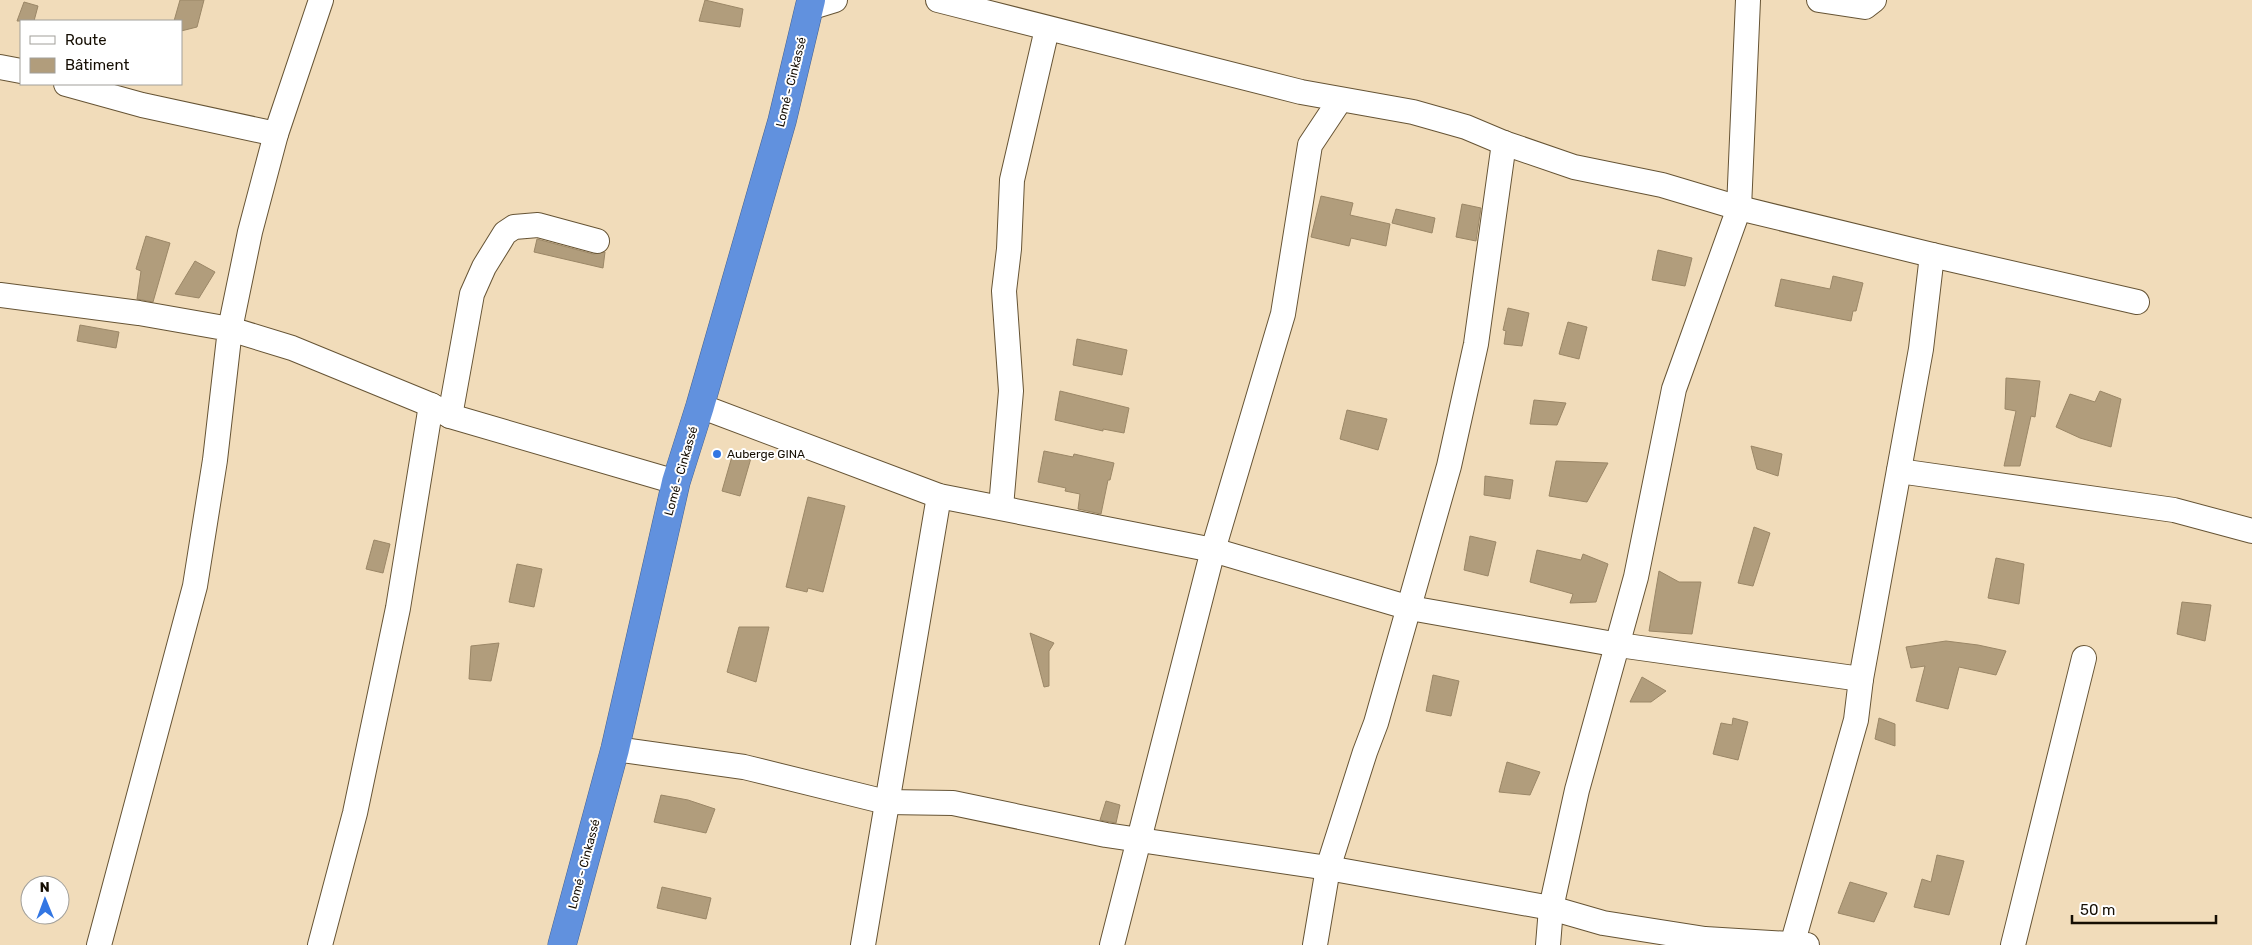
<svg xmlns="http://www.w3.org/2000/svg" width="2252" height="945" font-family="Rubik,sans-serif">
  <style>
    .building { fill: #b19d7c; stroke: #9b8767 }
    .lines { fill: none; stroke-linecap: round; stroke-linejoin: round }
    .street-casing { stroke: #665435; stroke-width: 26 }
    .highway-casing { stroke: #466391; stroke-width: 29 }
    .street { stroke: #fff; stroke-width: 24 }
    .highway { stroke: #6191de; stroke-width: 28 }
    .poi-dot { fill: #3276e3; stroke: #fff; stroke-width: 2 }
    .labels { text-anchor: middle; stroke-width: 4; stroke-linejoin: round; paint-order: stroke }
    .street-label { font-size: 12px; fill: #150e03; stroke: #fff }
    .poi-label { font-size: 12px; fill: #150e03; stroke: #fff; text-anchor: start }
  </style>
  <rect width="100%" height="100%" fill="#f1dcba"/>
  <g class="building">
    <polygon points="180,0 204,0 197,27 181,31 181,21 174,21"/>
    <polygon points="705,0 743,9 740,27 699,21"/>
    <polygon points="24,2 38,6 34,21 17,21"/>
    <polygon points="1321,196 1353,203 1350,215 1390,224 1386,246 1351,238 1349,246 1311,237"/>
    <polygon points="1462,204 1481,208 1476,241 1456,237"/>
    <polygon points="1396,209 1435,218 1432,233 1392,223"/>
    <polygon points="146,236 170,243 153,302 137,299 141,271 136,269"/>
    <polygon points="537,239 593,254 605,252 603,268 534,252"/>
    <polygon points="1658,250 1692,258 1685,286 1652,280"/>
    <polygon points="195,261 215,272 199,298 175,294"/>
    <polygon points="1833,276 1863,283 1856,311 1853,311 1851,321 1775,306 1781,279 1830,289"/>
    <polygon points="1508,308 1529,313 1522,346 1504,344 1506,331 1503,330"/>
    <polygon points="1568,322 1587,327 1579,359 1559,354"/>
    <polygon points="80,325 119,332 116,348 77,341"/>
    <polygon points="1077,339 1127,350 1122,375 1073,365"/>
    <polygon points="2006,378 2040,381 2035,417 2031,416 2020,466 2004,466 2016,411 2005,409"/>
    <polygon points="1060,391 1129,408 1124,433 1103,429 1103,431 1055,420"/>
    <polygon points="2100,391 2121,399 2111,447 2080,438 2056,427 2070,394 2095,402"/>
    <polygon points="1534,400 1566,403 1557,425 1530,424"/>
    <polygon points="1347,410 1387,419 1378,450 1340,439"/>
    <polygon points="1751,446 1782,454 1778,476 1757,469"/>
    <polygon points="1044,451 1073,457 1074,454 1114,463 1110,480 1108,480 1101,514 1078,509 1080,494 1065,491 1066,488 1038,482"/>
    <polygon points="733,453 751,458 740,496 722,491"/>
    <polygon points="1556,461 1608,463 1587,502 1549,496"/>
    <polygon points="1485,476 1513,480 1510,499 1484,495"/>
    <polygon points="808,497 845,506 823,592 808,588 807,592 786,587"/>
    <polygon points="1754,527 1770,533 1753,586 1738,583"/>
    <polygon points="1470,536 1496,542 1488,576 1464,570"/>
    <polygon points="374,540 390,544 383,573 366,569"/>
    <polygon points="1537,550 1581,560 1583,554 1608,564 1596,602 1570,603 1573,594 1530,582"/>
    <polygon points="1996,558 2024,564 2019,604 1988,598"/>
    <polygon points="517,564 542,569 534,607 509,602"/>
    <polygon points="1659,571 1679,582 1701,582 1692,634 1649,631"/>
    <polygon points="2182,602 2211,605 2205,641 2177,634"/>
    <polygon points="739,627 769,627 756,682 727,672"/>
    <polygon points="1030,633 1054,643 1049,651 1049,686 1044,687"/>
    <polygon points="1946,641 1978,645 2006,651 1996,675 1959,667 1948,709 1916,701 1925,666 1911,668 1906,647"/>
    <polygon points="499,643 491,681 469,679 471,646"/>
    <polygon points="1433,675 1459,681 1451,716 1426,711"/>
    <polygon points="1642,677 1666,691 1651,702 1630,702"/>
    <polygon points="1733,718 1748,722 1738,760 1713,754 1721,723 1732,725"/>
    <polygon points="1879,718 1895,724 1895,746 1875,739"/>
    <polygon points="1507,762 1540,772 1530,795 1499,792"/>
    <polygon points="661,795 688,800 715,809 706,833 654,822"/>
    <polygon points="1106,801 1120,805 1116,823 1100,820"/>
    <polygon points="1937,855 1964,861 1949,915 1914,907 1922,879 1931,882"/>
    <polygon points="1850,882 1887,893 1874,922 1838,913"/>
    <polygon points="662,887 711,898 706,919 657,908"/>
  </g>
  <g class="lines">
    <defs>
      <g id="street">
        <polyline points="321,0 276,134 250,232 230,329 292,348 431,405 450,416 676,482"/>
        <polyline points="938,0 1301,92 1413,112 1466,127 1504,143 1574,167 1662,185 1739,208 1932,255 2137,302"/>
        <polyline points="1819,0 1865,7 1874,0"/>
        <polyline points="809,8 835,0"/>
        <polyline points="0,67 21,71"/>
        <polyline points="66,84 142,105 276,134"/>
        <polyline points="0,295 139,313 230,329 215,460 195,586 99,945"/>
        <polyline points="700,406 939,496 1213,550 1410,608 1619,645 1861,679"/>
        <polyline points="450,416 472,294 484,267 505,233 514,227 538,225 597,241"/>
        <polyline points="1899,471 2174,510 2252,531"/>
        <polyline points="1001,507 1011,391 1004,291 1009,249 1012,180 1047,29"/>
        <polyline points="615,749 744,767 886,802 953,803 1106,835 1328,868 1551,908 1603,923 1705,939 1807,945"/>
        <polyline points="320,945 355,813 398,608 431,405"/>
        <polyline points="863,945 939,496"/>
        <polyline points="1112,945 1213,550 1283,314 1310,145 1340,100"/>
        <polyline points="1315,945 1328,868 1365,752 1376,723 1449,466 1476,344 1504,143"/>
        <polyline points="1548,945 1551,908 1577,790 1636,577 1674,389 1739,208 1748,0"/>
        <polyline points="1792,945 1856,720 1861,679 1921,349 1932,255"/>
        <polyline points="2013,945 2084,658"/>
      </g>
      <polyline id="highway" points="562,945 615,749 676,482 700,406 782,121 811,0"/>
    </defs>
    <use href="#street" class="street-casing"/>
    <use href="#highway" class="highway-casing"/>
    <use href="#street" class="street"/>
    <use href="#highway" class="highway"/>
  </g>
  <circle class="poi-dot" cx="717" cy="454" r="5"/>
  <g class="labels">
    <g class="street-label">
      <text transform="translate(791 82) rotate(-76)" y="4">Lomé - Cinkassé</text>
      <text transform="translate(681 471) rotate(-74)" y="4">Lomé - Cinkassé</text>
      <text transform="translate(584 864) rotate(-75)" y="4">Lomé - Cinkassé</text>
    </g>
    <g class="poi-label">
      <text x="727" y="458">Auberge GINA</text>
    </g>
  </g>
  <rect x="20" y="20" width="162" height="65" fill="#ffffff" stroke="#a19f9a"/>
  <rect x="30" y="36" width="25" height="8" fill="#ffffff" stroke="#a19f9a"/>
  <text x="65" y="45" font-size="15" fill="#150e03">Route</text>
  <rect x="30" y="58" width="25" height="15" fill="#b19d7c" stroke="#a19f9a"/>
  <text x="65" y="70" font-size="15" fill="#150e03">Bâtiment</text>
  <g transform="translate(45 900) rotate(359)"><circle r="24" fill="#ffffff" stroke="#a19f9a"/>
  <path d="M0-4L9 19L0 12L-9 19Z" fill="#3276e3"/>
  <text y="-8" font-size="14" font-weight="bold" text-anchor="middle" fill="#150e03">N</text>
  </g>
  <path d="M2072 915v8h144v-8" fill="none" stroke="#150e03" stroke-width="2.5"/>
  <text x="2080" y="915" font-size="15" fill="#150e03" stroke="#ffffff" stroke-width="4" paint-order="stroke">50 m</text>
</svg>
